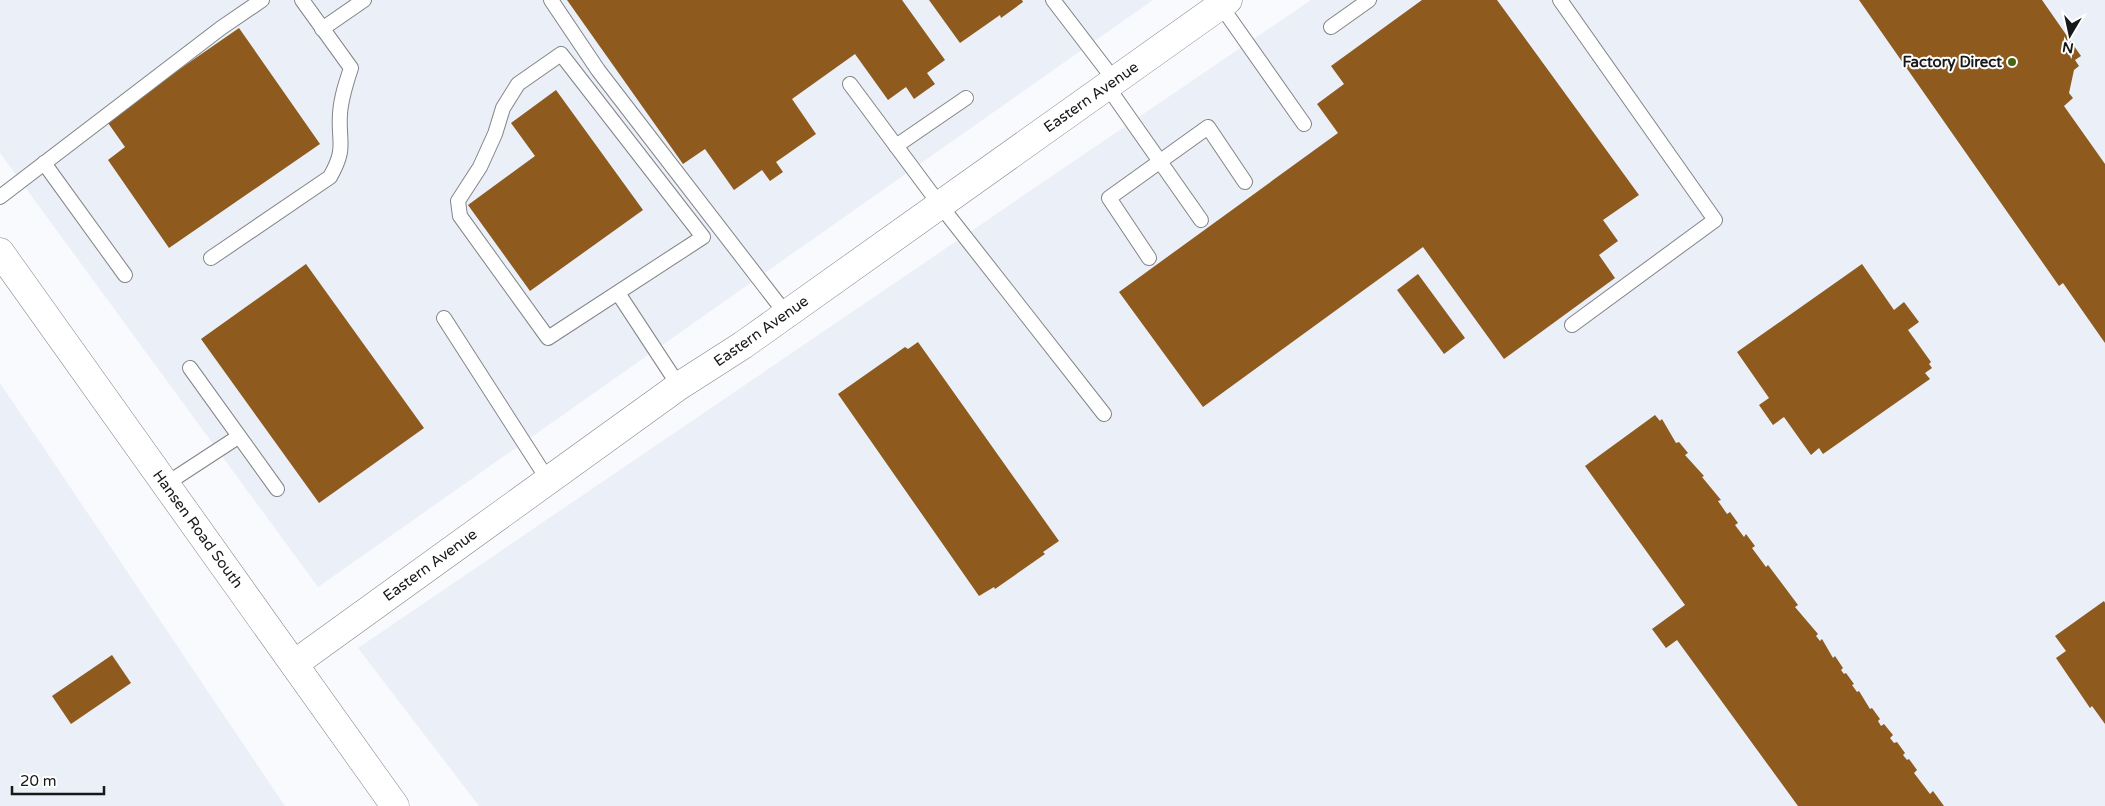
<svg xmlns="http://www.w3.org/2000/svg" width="2105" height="806" font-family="'Varela Round',sans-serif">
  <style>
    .built { fill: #eaeff8 }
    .building { fill: #8e5a1e }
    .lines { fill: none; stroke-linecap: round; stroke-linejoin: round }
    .lane-casing { stroke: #838486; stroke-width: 16 }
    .street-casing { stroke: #838486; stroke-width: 29 }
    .lane { stroke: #fff; stroke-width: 14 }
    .street { stroke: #fff; stroke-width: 28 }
    .poi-dot { fill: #4a6312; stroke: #fff; stroke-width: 2 }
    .labels { text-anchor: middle; stroke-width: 4; stroke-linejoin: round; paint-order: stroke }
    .poi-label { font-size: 15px; font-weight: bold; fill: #171819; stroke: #fff; text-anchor: end }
    .street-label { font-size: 15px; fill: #171819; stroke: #fff }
  </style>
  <rect width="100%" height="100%" fill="#f9fafd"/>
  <g class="built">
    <polygon points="0,0 1153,0 318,587 0,153"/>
    <polygon points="1311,0 2105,0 2105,806 479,806 358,648"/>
    <polygon points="0,383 285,806 0,806"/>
  </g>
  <g class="building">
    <polygon points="567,0 902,0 945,60 927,73 935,84 914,99 906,87 888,100 855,54 792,99 816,134 776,162 783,172 770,181 762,170 734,190 705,149 683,164"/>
    <polygon points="929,0 1022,0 1023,2 1001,18 1000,15 960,43"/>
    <polygon points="1422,0 1497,0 1639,195 1603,220 1618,241 1599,255 1615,278 1504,359 1423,247 1203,407 1119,292 1338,133 1317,104 1344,84 1331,66"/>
    <polygon points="1859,0 2042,0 2081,56 2075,60 2079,66 2074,70 2069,93 2073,98 2064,106 2105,164 2105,343 2063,283 2059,286"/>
    <polygon points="239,28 320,144 169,248 108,160 125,147 106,120"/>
    <polygon points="556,90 643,210 530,291 468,205 535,156 511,123"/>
    <polygon points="306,264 424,428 319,503 201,339"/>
    <polygon points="1862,264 1894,310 1904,302 1919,322 1908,330 1931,362 1929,364 1932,368 1925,373 1930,379 1823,454 1819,448 1811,455 1784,417 1773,425 1759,405 1769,398 1737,352"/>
    <polygon points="1418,274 1465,338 1444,354 1397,290"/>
    <polygon points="918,342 1059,541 1043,552 1045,554 995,589 994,587 979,596 838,394 905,347 908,349"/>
    <polygon points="1655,415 1660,421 1662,419 1676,443 1679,442 1688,453 1685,455 1704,476 1702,477 1721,500 1718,501 1727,514 1730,512 1738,523 1735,525 1744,537 1746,534 1755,546 1752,548 1766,567 1768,565 1798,605 1795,607 1818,634 1816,636 1820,641 1822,639 1833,658 1835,656 1843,668 1841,670 1844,674 1846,673 1854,684 1852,685 1857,692 1859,691 1870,709 1872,708 1880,719 1878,721 1881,726 1884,724 1893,735 1890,738 1894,743 1897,742 1905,753 1903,755 1907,760 1909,759 1917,770 1914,773 1930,794 1933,791 1944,806 1798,806 1677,640 1666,648 1652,629 1685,605 1585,466"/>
    <polygon points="2104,601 2105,603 2105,724 2092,706 2090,708 2056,658 2066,651 2055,636"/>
    <polygon points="112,655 131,683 71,724 52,696"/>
  </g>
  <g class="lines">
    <defs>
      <g id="lane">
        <polyline points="551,0 598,70 786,314"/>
        <polyline points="1053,0 1115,81"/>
        <polyline points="1560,0 1715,220 1572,325"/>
        <polyline points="1221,6 1304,124"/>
        <polyline points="1331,27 1369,0"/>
        <polyline points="322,29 364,0"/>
        <polygon points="561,54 703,237 548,338 460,216 458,201 480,167 495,134 503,108 518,84"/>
        <polyline points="850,84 940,205 1104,414"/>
        <polyline points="1107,86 1201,220"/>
        <polyline points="896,146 966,98"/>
        <polyline points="44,163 125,275"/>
        <polyline points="0,197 221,28 262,0"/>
        <path d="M211,258l119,-81c17,-30 8,-34 10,-63 1,-16 6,-31 11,-46l-49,-68"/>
        <polyline points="1149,258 1109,198 1208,127 1245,182"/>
        <polyline points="618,293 679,386"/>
        <polyline points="444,318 548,480"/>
        <polyline points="190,368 277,489"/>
        <polyline points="166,484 238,437"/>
      </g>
      <g id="street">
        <polyline points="0,252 395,806"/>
        <polyline points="294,664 679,386 743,345 1228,0"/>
      </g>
    </defs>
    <use href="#lane" class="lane-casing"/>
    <use href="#street" class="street-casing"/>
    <use href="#lane" class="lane"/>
    <use href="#street" class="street"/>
  </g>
  <circle class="poi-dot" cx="2012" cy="62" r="5"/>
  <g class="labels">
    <g class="poi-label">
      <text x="2002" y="67">Factory Direct</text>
    </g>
    <g class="street-label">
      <text transform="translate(1091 97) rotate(-35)" y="5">Eastern Avenue</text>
      <text transform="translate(761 331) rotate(-35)" y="5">Eastern Avenue</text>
      <text transform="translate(198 529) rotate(54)" y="5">Hansen Road South</text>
      <text transform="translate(430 565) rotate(-36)" y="5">Eastern Avenue</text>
    </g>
  </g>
  <g transform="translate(2070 35) rotate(189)" stroke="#ffffff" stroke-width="4" paint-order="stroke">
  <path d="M0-4L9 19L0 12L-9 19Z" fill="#171819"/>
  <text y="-8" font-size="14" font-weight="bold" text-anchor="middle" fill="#171819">N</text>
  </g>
  <path d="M12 786v8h92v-8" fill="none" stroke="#171819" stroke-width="2.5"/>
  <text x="20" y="786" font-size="15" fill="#171819" stroke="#ffffff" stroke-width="4" paint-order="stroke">20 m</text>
</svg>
